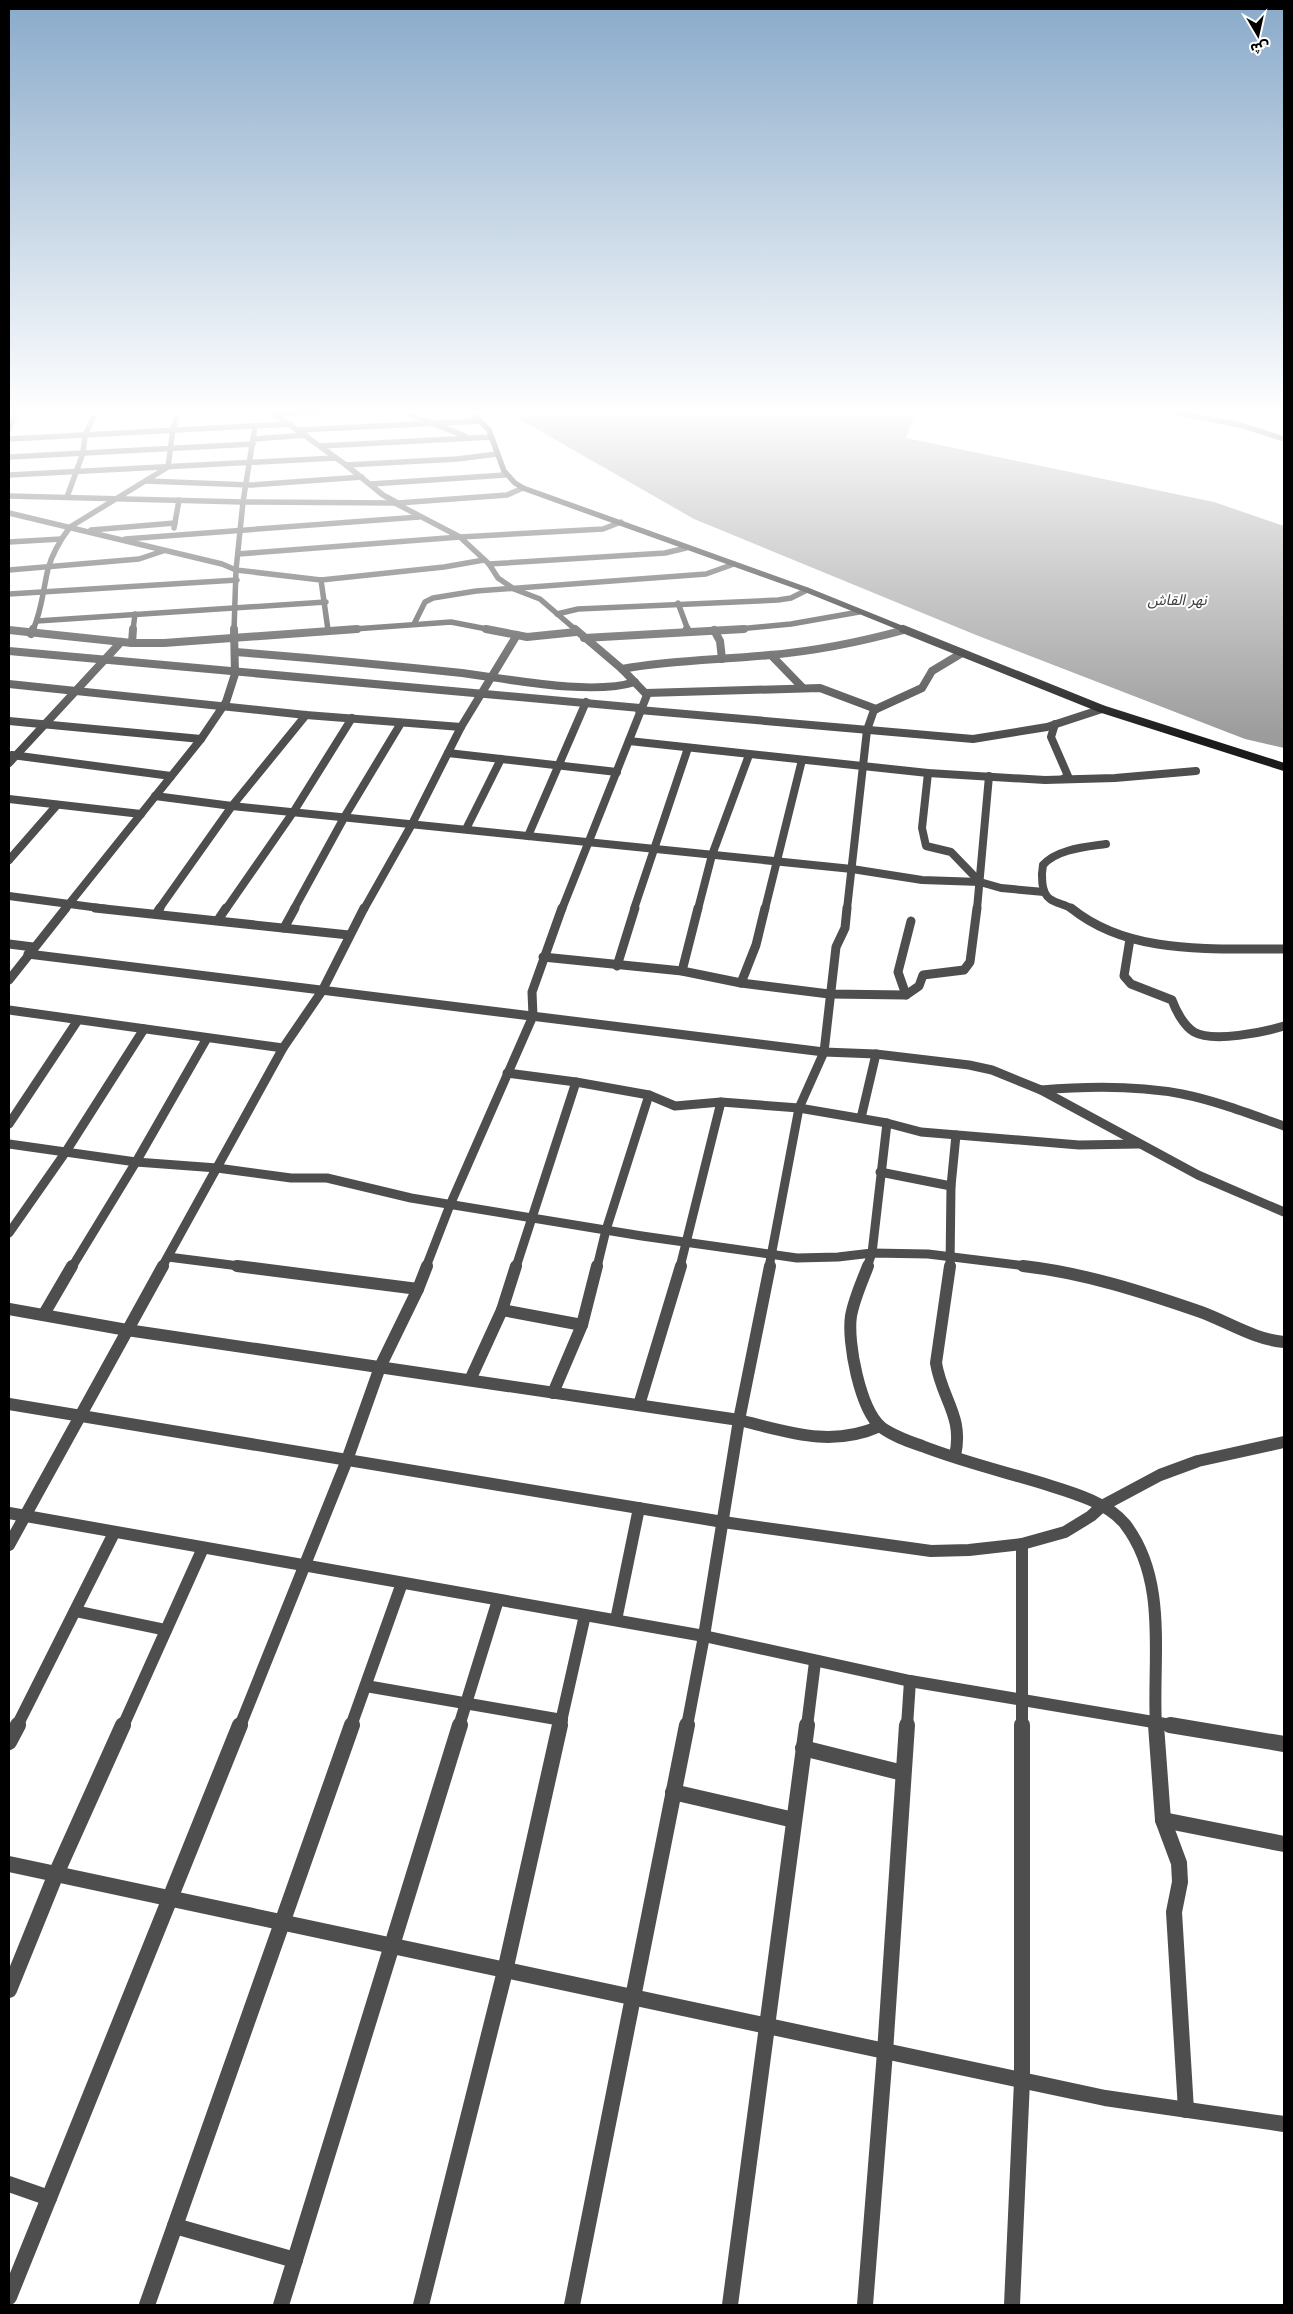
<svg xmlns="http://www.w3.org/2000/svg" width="1293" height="2314" font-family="Quicksand,'Noto Sans Arabic',sans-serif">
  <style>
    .water { fill: #9c9c9c }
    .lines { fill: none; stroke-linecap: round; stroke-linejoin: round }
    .minor-far4 { stroke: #4e4e4e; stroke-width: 5.5 }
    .minor-far3 { stroke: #4e4e4e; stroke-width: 8 }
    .minor-far2 { stroke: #4e4e4e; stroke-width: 9 }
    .minor-far1 { stroke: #4e4e4e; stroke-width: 12 }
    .minor { stroke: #4e4e4e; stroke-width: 16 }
    .secondary-far1 { stroke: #1b1b1b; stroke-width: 5.5 }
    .secondary { stroke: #1b1b1b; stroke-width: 8 }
    .labels { text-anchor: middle; stroke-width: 4; stroke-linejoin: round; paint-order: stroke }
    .far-water-label { font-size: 15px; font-style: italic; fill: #3d3d3d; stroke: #fff }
  </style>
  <rect width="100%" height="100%" fill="#fff"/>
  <polygon class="water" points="507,412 916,412 906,438 1214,502 1284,526 1284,748 1245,739 976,635 694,519"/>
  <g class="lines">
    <g class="minor-far4">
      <polyline points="272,412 346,465 383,495 398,503 395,503 460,537 489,564 498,578 514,589 540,599 576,630"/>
      <polyline points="404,412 465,436"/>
      <polyline points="1174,412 1240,425 1284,439"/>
      <polyline points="276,414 322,412"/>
      <polyline points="255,426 243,502 236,570 321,580 328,630"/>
      <polyline points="9,429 17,412"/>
      <polyline points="299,430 480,421"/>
      <polyline points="9,439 291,424"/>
      <polyline points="253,439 306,435"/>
      <polyline points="321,446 491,437"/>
      <polyline points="9,457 253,444"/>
      <polyline points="346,465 457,459 497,454"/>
      <polyline points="9,475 335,458"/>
      <polyline points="146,481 251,485 362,477"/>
      <polyline points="371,484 505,475"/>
      <polyline points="9,496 243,502 395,503"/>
      <polyline points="67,497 83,453 85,435 96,412"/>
      <polyline points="398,503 507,495 523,488"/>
      <polyline points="9,513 222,564 236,570 234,630"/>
      <polyline points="174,528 179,500"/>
      <polyline points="91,530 175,523"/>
      <polyline points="125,539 419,517"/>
      <polyline points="9,542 61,539"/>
      <polyline points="238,554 460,537 603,529 621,522"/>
      <polyline points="489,564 665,553 686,548"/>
      <polyline points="9,570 139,559 163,551"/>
      <polyline points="321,580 444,567 484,560"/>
      <polyline points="9,594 237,580"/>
      <polyline points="678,603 688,630"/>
      <polyline points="557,614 578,609 778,600 791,598 807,590"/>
      <polyline points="37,621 326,602"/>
      <polyline points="414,624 425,602 433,598 476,591 706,574 734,564"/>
      <path d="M33,630c9,-20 10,-40 15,-61 4,-15 13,-30 22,-42l98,-60 5,-38 5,-17"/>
      <polyline points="133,630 135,614"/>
      <polyline points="340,630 451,622 492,630"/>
      <polyline points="728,630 791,624 859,612"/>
    </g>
    <g class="minor-far3">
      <polyline points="486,629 527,637 576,632"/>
      <polyline points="687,629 688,631"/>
      <polyline points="9,630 132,643 164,643 357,629"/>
      <polyline points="714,630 720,641 722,659"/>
      <polyline points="31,634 33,629"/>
      <polyline points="584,638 744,629"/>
      <polyline points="132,643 133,629"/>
      <polyline points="9,651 640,708"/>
      <path d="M235,652c76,6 151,13 227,21 48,6 129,23 173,9"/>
      <polyline points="771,655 802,687"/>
      <path d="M622,669c49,-9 98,-9 148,-14 45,-4 90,-13 134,-25"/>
      <polyline points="9,684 306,715 461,727"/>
      <polyline points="646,693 820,688 876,709"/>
      <polyline points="639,710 973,739 1047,727 1102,709"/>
      <polyline points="9,721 201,739"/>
      <polyline points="1055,724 1051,737 1068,776 1063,779"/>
      <polyline points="629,741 928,773 1045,780 1115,778 1196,771"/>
      <polyline points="448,753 617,772"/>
      <polyline points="12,755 171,776"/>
      <polyline points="9,763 121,642"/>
      <polyline points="928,773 922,828 926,846 951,852 980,882"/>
      <polyline points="155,796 232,806 852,869 922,880 980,882 1001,888 1044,892"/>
      <polyline points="9,799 141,814"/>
      <polyline points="466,829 501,759"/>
      <polyline points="528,836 586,702"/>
      <polyline points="9,860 57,805"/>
      <polyline points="9,896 107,909"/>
      <polyline points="65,909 201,739 226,702 235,674 234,629"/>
      <polyline points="159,909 232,806 306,715"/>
      <polyline points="226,909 294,811 352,718"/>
      <polyline points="294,909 345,816 401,723"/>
      <polyline points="364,909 412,824 461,727 517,635"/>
      <polyline points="562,909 647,695 622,669 575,629"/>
      <polyline points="634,909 688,748"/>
      <polyline points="698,909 712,855 749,755"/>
      <polyline points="765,909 802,760"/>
      <polyline points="847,909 867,730 874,710 922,688 932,671 962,653"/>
      <polyline points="977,909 989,776"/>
      <path d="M1072,909c-7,-5 -15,-5 -22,-10 -9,-6 -9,-24 -7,-34 14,-16 43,-18 63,-21"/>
    </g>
    <g class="minor-far2">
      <polyline points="95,908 349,935"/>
      <path d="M1071,908c59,48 141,40 213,41"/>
      <polyline points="156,914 160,908"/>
      <polyline points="218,920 226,908"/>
      <polyline points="284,928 295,908"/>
      <path d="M1130,939l-6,37 7,8 41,16c4,11 12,26 22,32 19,11 70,0 90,-6"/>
      <polyline points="9,944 33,947"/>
      <polyline points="28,954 824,1052 876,1054 969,1065 992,1070 1041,1090 1198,1175 1284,1212"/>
      <polyline points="543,957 682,971 741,983 829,994 906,995 919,986 923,975 964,970 970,962 977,908"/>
      <polyline points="617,966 635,908"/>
      <polyline points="682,971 698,908"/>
      <polyline points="9,980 66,908"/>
      <polyline points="741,983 756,945 765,908"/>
      <polyline points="906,995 898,972 911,921"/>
      <polyline points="9,1010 283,1048"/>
      <polyline points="507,1073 576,1082 649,1095 675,1106 721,1102 799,1108 887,1123 921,1132 1079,1145 1139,1144"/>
      <path d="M1041,1090c47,-4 94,-5 141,4 35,7 68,20 102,32"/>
      <polyline points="861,1118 876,1054"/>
      <polyline points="9,1124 78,1020"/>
      <polyline points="9,1144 136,1162 217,1168 291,1178 327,1178 411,1198 642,1236 797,1258 838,1257 872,1253 928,1254 1034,1267"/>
      <polyline points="880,1172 951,1186"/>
      <polyline points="9,1233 65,1153 144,1029"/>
      <polyline points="168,1257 247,1267"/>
      <polyline points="72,1267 136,1162 207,1038"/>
      <polyline points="162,1267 283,1048 322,991 364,908"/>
      <polyline points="426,1267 450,1205 533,1016 532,992 562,908"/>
      <polyline points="516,1267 576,1082"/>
      <polyline points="597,1267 606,1230 649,1095"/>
      <polyline points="680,1267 721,1102"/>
      <polyline points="769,1267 799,1108 824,1052 836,947 845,928 847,908"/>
      <polyline points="867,1267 872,1253 887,1123"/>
      <polyline points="950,1267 951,1186 956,1135"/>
    </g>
    <g class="minor-far1">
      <polyline points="237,1266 418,1289"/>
      <path d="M868,1266c-6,16 -14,33 -17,50 -4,26 9,93 30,111 12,9 27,14 41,19 41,16 84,26 126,39 26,8 60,18 77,39 44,57 27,136 31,202"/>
      <path d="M950,1266l-14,97c6,37 28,53 19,93"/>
      <path d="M1023,1266c62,7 120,26 178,46 27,10 55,28 83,30"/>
      <path d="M9,1309l118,21 612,90c49,12 92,28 141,6"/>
      <polyline points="502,1310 582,1325"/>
      <polyline points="44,1314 72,1266"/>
      <polyline points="470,1380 502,1310 516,1266"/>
      <polyline points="553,1393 582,1325 597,1266"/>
      <polyline points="9,1404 723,1522 931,1551 969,1550 1022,1544 1065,1532 1091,1516 1102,1506 1160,1475 1198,1461 1284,1442"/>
      <polyline points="639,1405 681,1266"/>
      <polyline points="9,1513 704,1636 910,1681 1177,1726"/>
      <polyline points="1022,1544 1022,1726"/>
      <polyline points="9,1545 163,1266"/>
      <polyline points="75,1611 166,1630"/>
      <polyline points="616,1620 639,1508"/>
      <polyline points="366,1686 562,1720"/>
      <polyline points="17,1726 114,1533"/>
      <polyline points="123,1726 203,1548"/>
      <polyline points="240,1726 347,1460 380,1367 418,1289 427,1266"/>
      <polyline points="351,1726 402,1583"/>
      <polyline points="459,1726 498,1600"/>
      <polyline points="560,1726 585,1615"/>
      <polyline points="687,1726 704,1636 739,1420 770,1266"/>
      <polyline points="807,1726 815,1662"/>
      <polyline points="907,1726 910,1681"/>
    </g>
    <g class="minor">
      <polyline points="1156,1725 1163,1820 1179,1863 1180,1882 1174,1912 1186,2110"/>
      <polyline points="1170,1725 1284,1744"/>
      <polyline points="9,1742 18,1725"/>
      <polyline points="803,1748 903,1773"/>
      <polyline points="673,1792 794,1820"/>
      <polyline points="1163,1820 1284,1844"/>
      <polyline points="9,1864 1105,2098 1284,2124"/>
      <polyline points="9,1990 56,1874 123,1725"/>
      <polyline points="9,2184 49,2198"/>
      <polyline points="175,2226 295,2260"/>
      <polyline points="9,2297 240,1725"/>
      <polyline points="147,2305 352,1725"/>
      <polyline points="281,2305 460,1725"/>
      <polyline points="421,2305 505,1971 560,1725"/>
      <polyline points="572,2305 687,1725"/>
      <polyline points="730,2305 807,1725"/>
      <polyline points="865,2305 885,2052 907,1725"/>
      <polyline points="1012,2305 1022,2081 1022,1725"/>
    </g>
    <polyline class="secondary-far1" points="470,412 489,430 504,471 515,483 523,488 807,590 906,630"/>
    <polyline class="secondary" points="903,629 1102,709 1284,767"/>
  </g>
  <linearGradient id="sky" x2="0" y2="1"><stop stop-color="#89aaca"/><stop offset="0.56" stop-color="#fff"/><stop offset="1" stop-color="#fff" stop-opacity="0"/></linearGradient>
  <rect width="1293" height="736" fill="url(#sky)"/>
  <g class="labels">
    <g class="far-water-label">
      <text x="1177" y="605">نهر القاش</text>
    </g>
  </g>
  <rect width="1293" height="2314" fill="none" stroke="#000000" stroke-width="20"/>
  <g transform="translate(1258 35) rotate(171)" stroke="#ffffff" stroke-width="4" paint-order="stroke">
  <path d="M0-4L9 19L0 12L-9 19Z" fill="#000000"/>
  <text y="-8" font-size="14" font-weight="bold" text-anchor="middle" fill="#000000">ش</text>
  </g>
</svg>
